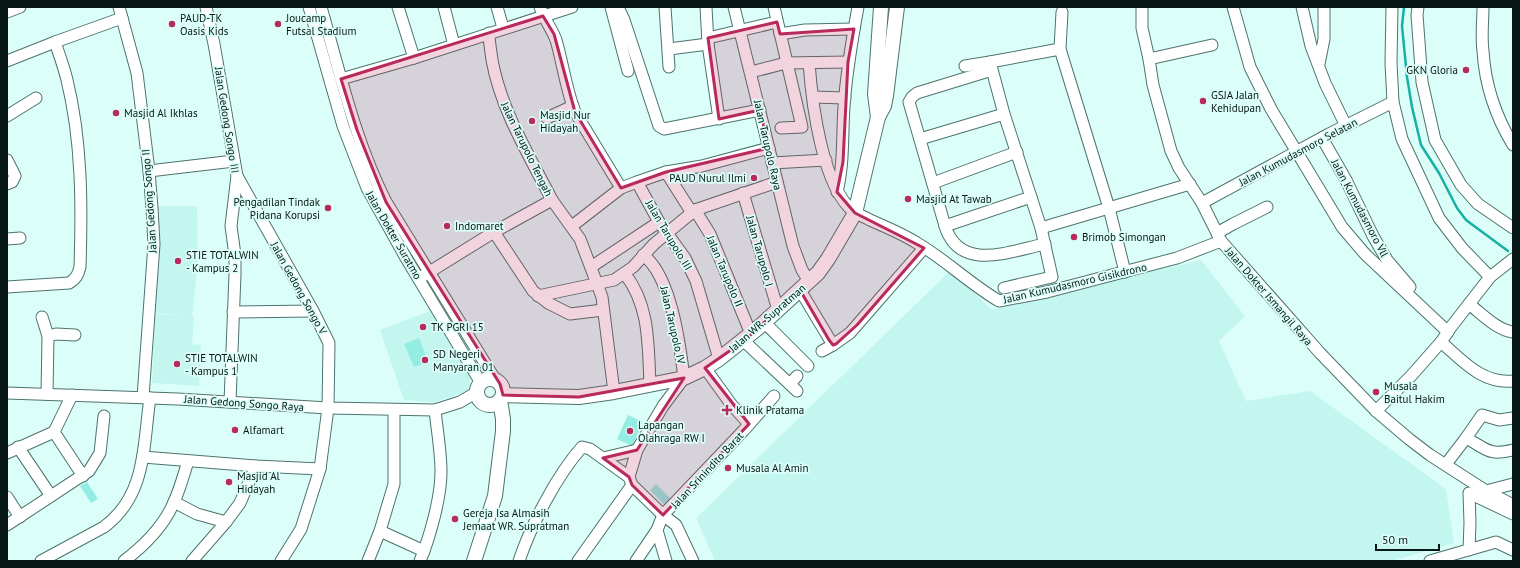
<svg xmlns="http://www.w3.org/2000/svg" width="1520" height="568" font-family="'PT Sans',sans-serif">
  <style>
    .built { fill: #c2f6ef }
    .green { fill: #93ede2 }
    .lines { fill: none; stroke-linecap: round; stroke-linejoin: round }
    .stream { stroke: #16b1a5; stroke-width: 2.5 }
    .minor-casing { stroke: #4c736e; stroke-width: 13 }
    .major-casing { stroke: #4c736e; stroke-width: 16 }
    .minor { stroke: #fff; stroke-width: 11 }
    .major { stroke: #fff; stroke-width: 14 }
    .marked { fill: #b82a5b; fill-opacity: 0.2; stroke: #b82a5b; stroke-width: 3; stroke-linejoin: round }
    .poi-dot { fill: #b82a5b; stroke: #dcfef9; stroke-width: 1.5 }
    .labels { text-anchor: middle; stroke-width: 3.5; stroke-linejoin: round; paint-order: stroke }
    .poi-label { font-size: 11px; fill: #071715; stroke: #dcfef9; text-anchor: start }
    .street-label { font-size: 11px; fill: #071715; stroke: #dcfef9 }
  </style>
  <rect width="100%" height="100%" fill="#dcfef9"/>
  <g class="built">
    <polygon points="158,206 197,206 198,262 192,316 194,316 192,344 201,345 199,386 152,383 155,314 190,316 155,313 158,259"/>
    <polygon points="1201,260 1245,316 1219,341 1246,401 1310,391 1446,489 1454,543 1392,561 715,561 696,518 951,270 992,310"/>
    <polygon points="430,311 470,377 470,390 435,402 404,400 380,330"/>
  </g>
  <g class="green">
    <polygon points="419,338 428,362 414,367 404,344"/>
    <polygon points="628,415 643,422 632,446 617,439"/>
    <polygon points="87,482 98,499 91,503 80,486"/>
    <polygon points="656,484 673,501 667,508 650,490"/>
  </g>
  <g class="lines">
    <polyline class="stream" points="1404,7 1402,26 1407,77 1412,107 1421,145 1439,173 1457,208 1466,220 1508,251"/>
    <defs>
      <g id="minor">
        <polyline points="119,7 137,73 149,171 152,208 154,244 143,397"/>
        <polyline points="206,7 214,44 237,176 231,226 235,255 235,274 230,402"/>
        <polyline points="309,7 343,126 367,188 406,258 481,383"/>
        <path d="M321,7c19,66 34,134 65,195l110,179"/>
        <polyline points="398,7 414,58"/>
        <polyline points="444,7 454,45"/>
        <polyline points="497,7 503,28"/>
        <path d="M540,7c4,12 12,22 16,33 7,24 10,49 19,72l46,76"/>
        <polyline points="611,7 628,71"/>
        <polyline points="618,7 624,20 659,126 664,129 760,110"/>
        <polyline points="665,7 669,67"/>
        <polyline points="706,7 708,44 719,119"/>
        <polyline points="734,7 793,246 802,270 809,281"/>
        <polyline points="774,7 802,127 781,128"/>
        <polyline points="1142,7 1142,28 1149,59 1153,85 1171,151 1179,168 1202,203 1221,241 1320,353 1376,411 1409,439 1430,455 1486,491 1513,505"/>
        <polyline points="1233,7 1250,67 1271,109 1342,227 1365,254 1448,332"/>
        <polyline points="1302,7 1311,46 1325,83 1346,126"/>
        <polyline points="1392,7 1391,63 1393,102 1402,139 1439,218 1462,248 1490,277"/>
        <polyline points="1418,7 1417,15 1422,82 1435,140 1461,185 1478,204 1513,228"/>
        <path d="M1483,7c0,14 -2,29 0,44 2,33 13,66 30,94"/>
        <polyline points="7,12 20,7"/>
        <polyline points="1062,12 1060,49 1109,208 1125,272"/>
        <polyline points="780,34 805,30 854,29"/>
        <polyline points="708,38 777,22"/>
        <polyline points="669,49 708,44"/>
        <polyline points="1149,59 1212,45"/>
        <polyline points="7,61 55,42 122,18"/>
        <path d="M809,63c3,40 13,124 45,149 5,3 11,5 16,8 16,7 33,14 47,23 29,17 53,41 82,58l48,-9 130,-34 44,-17"/>
        <polyline points="1319,64 1324,39 1324,7"/>
        <polyline points="965,66 990,62"/>
        <path d="M992,70l-75,23 -5,4 -3,5 36,124c15,47 65,25 100,18"/>
        <polyline points="751,72 786,63 848,62"/>
        <polyline points="341,79 414,58 572,7"/>
        <polyline points="813,97 845,98"/>
        <polyline points="7,116 36,98"/>
        <polyline points="547,118 573,106"/>
        <polyline points="1322,138 1346,180 1373,236 1387,260 1410,287"/>
        <polyline points="920,139 1004,114"/>
        <polyline points="7,160 15,176 12,182 7,184"/>
        <polyline points="772,163 826,160"/>
        <polyline points="149,171 234,161"/>
        <polyline points="666,172 692,213"/>
        <polyline points="237,176 313,311 329,343 328,408 320,469 301,529 281,561"/>
        <polyline points="637,182 659,222 685,258 696,281 719,359"/>
        <polyline points="933,183 1017,152"/>
        <path d="M837,192c7,-28 5,-56 7,-85 2,-34 8,-67 14,-100"/>
        <polyline points="743,193 778,310"/>
        <polyline points="552,200 580,239 602,297 614,392"/>
        <polyline points="1202,203 1329,134 1393,102"/>
        <polyline points="695,210 710,234 751,334"/>
        <polyline points="572,226 621,188 637,182 666,172 702,166 769,148"/>
        <polyline points="945,226 1031,197"/>
        <polyline points="1041,228 1190,184"/>
        <polyline points="494,232 533,291 548,303 570,314 603,310"/>
        <polyline points="1217,233 1233,224 1267,207"/>
        <polyline points="7,239 20,238"/>
        <polyline points="591,267 659,222"/>
        <path d="M625,274c25,32 23,71 25,110"/>
        <path d="M423,276l71,-44 58,-32c-23,-45 -51,-90 -60,-140 -1,-9 -3,-18 -3,-27"/>
        <path d="M7,287l62,-4c7,-4 9,-8 11,-16 2,-62 2,-126 -13,-187 -3,-13 -8,-26 -12,-38"/>
        <polyline points="1004,288 1052,277 1041,228 1004,114 990,62 1060,49"/>
        <polyline points="800,290 833,345 850,333 857,325 924,248"/>
        <polyline points="538,296 614,280 633,267 654,244 695,210 777,182"/>
        <path d="M1469,304c13,10 28,26 44,28"/>
        <polyline points="233,312 313,311"/>
        <polyline points="42,317 48,336 47,394"/>
        <polyline points="765,323 808,366"/>
        <polyline points="48,336 56,334 75,335"/>
        <polyline points="744,341 797,391"/>
        <path d="M1441,342c22,19 41,42 72,39"/>
        <polyline points="822,351 833,345"/>
        <polyline points="705,368 731,404 749,424"/>
        <polyline points="790,384 797,376"/>
        <polyline points="7,393 178,399 328,408 435,410 460,402 477,392"/>
        <polyline points="72,395 54,432 83,476"/>
        <polyline points="1376,411 1411,376 1441,342 1451,327 1490,277 1513,259"/>
        <polyline points="1466,438 1482,415 1499,420 1513,418"/>
        <polyline points="18,447 51,496"/>
        <polyline points="7,453 54,432"/>
        <polyline points="143,457 256,466 320,469"/>
        <polyline points="603,458 637,450"/>
        <path d="M1446,464l20,-26c21,11 22,18 47,12"/>
        <path d="M629,477l8,-27 26,-44 21,-28c-4,-33 -13,-103 -41,-123"/>
        <polyline points="1486,491 1513,484"/>
        <polyline points="7,497 20,517"/>
        <polyline points="174,502 197,514 226,522"/>
        <polyline points="7,525 89,471 100,453 104,416"/>
        <polyline points="657,530 666,561"/>
        <polyline points="380,531 424,551"/>
        <polyline points="1469,550 1470,523 1469,493 1513,514"/>
        <path d="M41,561l63,-34c43,-32 39,-82 46,-129"/>
        <path d="M124,561c21,-16 40,-35 50,-59 6,-13 10,-28 14,-41"/>
        <polyline points="192,561 226,522 240,503 256,466"/>
        <polyline points="368,561 380,531 394,484 394,410"/>
        <path d="M420,561c10,-24 21,-64 21,-89 0,-21 -4,-42 -6,-62"/>
        <path d="M519,561c12,-36 38,-86 63,-114l8,2 39,28 3,8 31,30 13,10 17,36"/>
        <polyline points="578,561 632,485"/>
        <polyline points="636,561 657,530 663,515 744,430 774,396"/>
        <polyline points="1430,561 1496,542 1513,550"/>
      </g>
      <g id="major">
        <polyline points="878,117 875,94 881,7"/>
        <circle cx="490" cy="392" r="13"/>
        <polyline points="503,395 579,397 614,392 684,378 705,368 719,359 758,328 818,273 828,259 855,213 878,117 884,106 886,96 897,7"/>
        <polyline points="474,561 495,496 503,431 503,419 500,400"/>
      </g>
    </defs>
    <use href="#minor" class="minor-casing"/>
    <use href="#major" class="major-casing"/>
    <use href="#minor" class="minor"/>
    <use href="#major" class="major"/>
  </g>
  <path class="marked" d="M543,16l11,18 21,78 46,76 45,-16 103,-24 -9,-38 -41,9 -11,-81 69,-16 3,12 74,-5 -6,33 -5,100 -6,30 18,21 69,35 -67,77 -21,19 -3,1 -4,-5 -29,-50 -56,51 -39,27 44,56 -86,91 -31,-30 -3,-8 -26,-19 34,-8 47,-72 -105,19 -76,-2 -3,-11 -114,-182 -29,-72 -16,-51z"/>
  <g class="poi-dot">
    <circle cx="172" cy="24" r="4"/>
    <circle cx="278" cy="24" r="4"/>
    <circle cx="1466" cy="70" r="4"/>
    <circle cx="1203" cy="101" r="4"/>
    <circle cx="116" cy="113" r="4"/>
    <circle cx="532" cy="121" r="4"/>
    <circle cx="754" cy="178" r="4"/>
    <circle cx="908" cy="199" r="4"/>
    <circle cx="328" cy="208" r="4"/>
    <circle cx="447" cy="226" r="4"/>
    <circle cx="1074" cy="237" r="4"/>
    <circle cx="178" cy="261" r="4"/>
    <circle cx="423" cy="327" r="4"/>
    <circle cx="425" cy="360" r="4"/>
    <circle cx="177" cy="364" r="4"/>
    <circle cx="1376" cy="392" r="4"/>
    <path d="M725 404h4v4h4v4h-4v4h-4v-4h-4v-4h4z"/>
    <circle cx="235" cy="430" r="4"/>
    <circle cx="630" cy="431" r="4"/>
    <circle cx="728" cy="468" r="4"/>
    <circle cx="229" cy="482" r="4"/>
    <circle cx="455" cy="519" r="4"/>
  </g>
  <g class="labels">
    <g class="poi-label">
      <text x="180" y="22">PAUD-TK<tspan x="180" dy="13">Oasis Kids</tspan></text>
      <text x="286" y="22">Joucamp<tspan x="286" dy="13">Futsal Stadium</tspan></text>
      <text x="1458" y="74" text-anchor="end">GKN Gloria</text>
      <text x="1211" y="99">GSJA Jalan<tspan x="1211" dy="13">Kehidupan</tspan></text>
      <text x="124" y="117">Masjid Al Ikhlas</text>
      <text x="540" y="119">Masjid Nur<tspan x="540" dy="13">Hidayah</tspan></text>
      <text x="746" y="182" text-anchor="end">PAUD Nurul Ilmi</text>
      <text x="916" y="203">Masjid At Tawab</text>
      <text x="320" y="206" text-anchor="end">Pengadilan Tindak<tspan x="320" dy="13">Pidana Korupsi</tspan></text>
      <text x="455" y="230">Indomaret</text>
      <text x="1082" y="241">Brimob Simongan</text>
      <text x="186" y="259">STIE TOTALWIN<tspan x="186" dy="13">- Kampus 2</tspan></text>
      <text x="431" y="331">TK PGRI 15</text>
      <text x="433" y="358">SD Negeri<tspan x="433" dy="13">Manyaran 01</tspan></text>
      <text x="185" y="362">STIE TOTALWIN<tspan x="185" dy="13">- Kampus 1</tspan></text>
      <text x="1384" y="390">Musala<tspan x="1384" dy="13">Baitul Hakim</tspan></text>
      <text x="736" y="414">Klinik Pratama</text>
      <text x="638" y="429">Lapangan<tspan x="638" dy="13">Olahraga RW I</tspan></text>
      <text x="243" y="434">Alfamart</text>
      <text x="736" y="472">Musala Al Amin</text>
      <text x="237" y="480">Masjid Al<tspan x="237" dy="13">Hidayah</tspan></text>
      <text x="463" y="517">Gereja Isa Almasih<tspan x="463" dy="13">Jemaat WR. Supratman</tspan></text>
    </g>
    <g class="street-label">
      <text transform="translate(227 120) rotate(81)" y="4">Jalan Gedong Songo III</text>
      <text transform="translate(768 145) rotate(77)" y="4">Jalan Tarupolo Raya</text>
      <text transform="translate(527 149) rotate(64)" y="4">Jalan Tarupolo Tengah</text>
      <text transform="translate(1298 152) rotate(-28)" y="4">Jalan Kumudasmoro Selatan</text>
      <text transform="translate(149 201) rotate(-94)" y="4">Jalan Gedong Songo II</text>
      <text transform="translate(1360 208) rotate(62)" y="4">Jalan Kumudasmoro Vll</text>
      <text transform="translate(394 235) rotate(60)" y="4">Jalan Dokter Suratmo</text>
      <text transform="translate(669 235) rotate(59)" y="4">Jalan Tarupolo III</text>
      <text transform="translate(760 251) rotate(74)" y="4">Jalan Tarupolo I</text>
      <text transform="translate(725 271) rotate(67)" y="4">Jalan Tarupolo II</text>
      <text transform="translate(1075 283) rotate(-13)" y="4">Jalan Kumudasmoro Gisikdrono</text>
      <text transform="translate(299 288) rotate(61)" y="4">Jalan Gedong Songo V</text>
      <text transform="translate(1269 296) rotate(49)" y="4">Jalan Dokter Ismangil Raya</text>
      <text transform="translate(767 318) rotate(-41)" y="4">Jalan WR. Supratman</text>
      <text transform="translate(673 325) rotate(77)" y="4">Jalan Tarupolo IV</text>
      <text transform="translate(244 403) rotate(4)" y="4">Jalan Gedong Songo Raya</text>
      <text transform="translate(707 470) rotate(-47)" y="4">Jalan Srinindito Barat</text>
    </g>
  </g>
  <rect width="1520" height="568" fill="none" stroke="#071715" stroke-width="16"/>
  <path d="M1376 544v6h63v-6" fill="none" stroke="#071715" stroke-width="2"/>
  <text x="1382" y="544" font-size="12" fill="#071715" stroke="#dcfef9" stroke-width="3" paint-order="stroke">50 m</text>
</svg>
